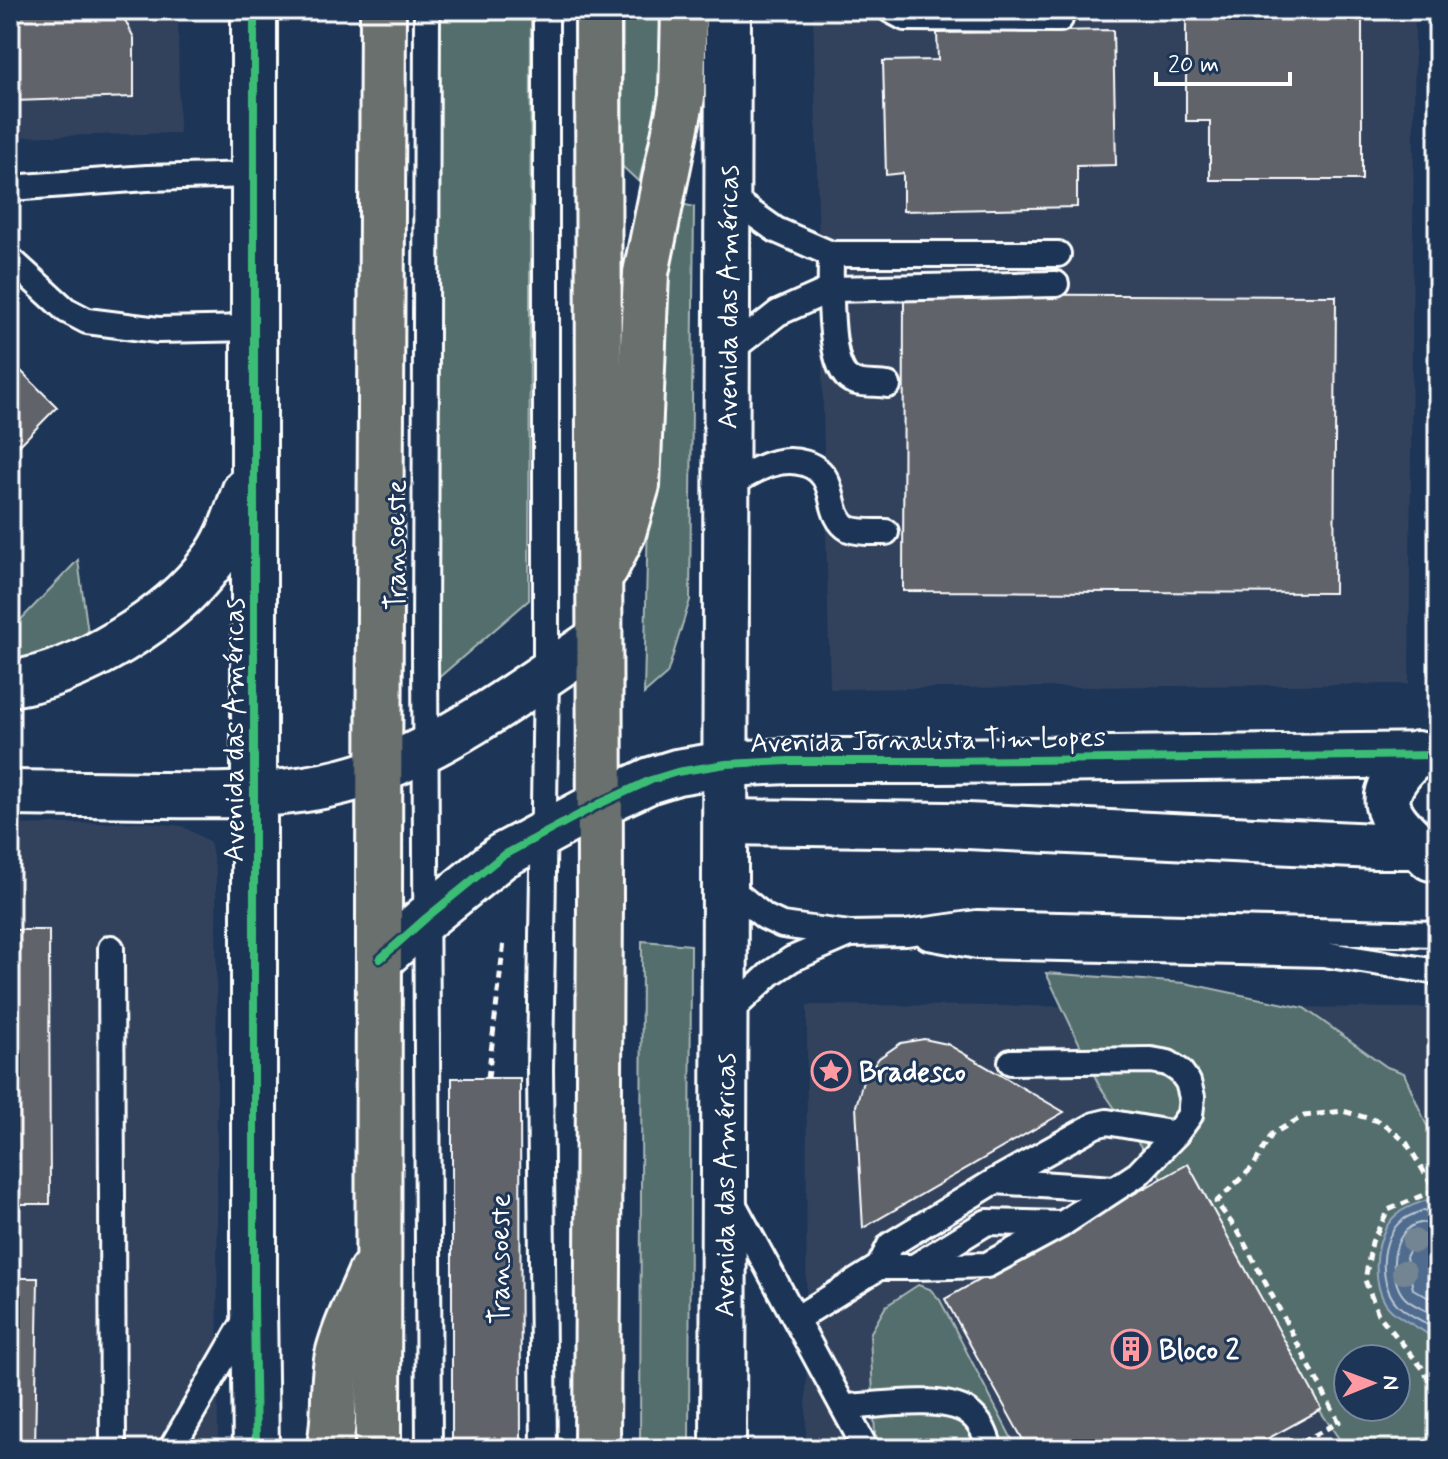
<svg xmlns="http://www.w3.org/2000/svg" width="1448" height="1459" font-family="Mynerve,sans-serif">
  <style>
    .built { fill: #31435d; fill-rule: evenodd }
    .green { fill: #536e6c; stroke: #a9b6b6; stroke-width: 2; fill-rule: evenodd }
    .water { fill: #506c8f; stroke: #96a7bc; stroke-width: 2 }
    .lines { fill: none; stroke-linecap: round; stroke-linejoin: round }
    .shore { stroke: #b9c4d2; stroke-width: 2 }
    .building { fill: #61636b; stroke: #fff; stroke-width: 2 }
    .lane-casing { stroke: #fff; stroke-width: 30 }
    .secondary-casing { stroke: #fff; stroke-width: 50 }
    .highway-casing { stroke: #fff; stroke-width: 50 }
    .path { stroke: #fff; stroke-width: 5; stroke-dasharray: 8 6; stroke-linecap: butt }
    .lane { stroke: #1d3557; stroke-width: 24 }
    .secondary { stroke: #1d3557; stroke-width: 44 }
    .highway { stroke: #6b706d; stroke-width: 44 }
    .cycleway-casing { stroke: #1d3557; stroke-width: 13 }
    .cycleway { stroke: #3abd76; stroke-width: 8 }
    .tree { fill: #738493 }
    .labels { text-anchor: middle; stroke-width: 6; stroke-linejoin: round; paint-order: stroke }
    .street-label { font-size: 28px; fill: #fff; stroke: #1d3557 }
    .poi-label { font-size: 28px; font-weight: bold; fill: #fff; stroke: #1d3557; text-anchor: start }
  </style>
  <rect width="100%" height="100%" fill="#1d3557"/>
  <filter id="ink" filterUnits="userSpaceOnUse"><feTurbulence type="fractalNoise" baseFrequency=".0125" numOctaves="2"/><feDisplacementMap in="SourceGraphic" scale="16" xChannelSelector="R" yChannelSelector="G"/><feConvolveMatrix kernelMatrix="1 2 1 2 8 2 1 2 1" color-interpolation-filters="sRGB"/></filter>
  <g filter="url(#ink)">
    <g class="built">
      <polygon points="10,10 178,10 179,133 10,137"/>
      <polygon points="813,10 1415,10 1409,684 830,689"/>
      <polygon points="143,822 182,826 210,842 216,872 218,1449 10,1449 10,825"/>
      <path d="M807,1005l631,3v441h-632zM1348,1359h48v48h-48z"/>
    </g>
    <g class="green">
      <polygon points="439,10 531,10 529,600 436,680"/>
      <polygon points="623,10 667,10 667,60 639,182 622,166"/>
      <polygon points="674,202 694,207 690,600 667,674 644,694 653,291"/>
      <polygon points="78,560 89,640 10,671 10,631"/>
      <polygon points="642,941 691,945 689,1449 640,1449"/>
      <path d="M1046,973l139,10 119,25 83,59 17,6 22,51 12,15v310h-92l-247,-364zM1348,1359h48v48h-48z"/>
      <polygon points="918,1285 930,1289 940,1300 1017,1449 884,1449 875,1434 870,1334 886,1306"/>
    </g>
    <path class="water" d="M1430,1199l8,15v128c-14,-13 -32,-19 -46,-31 -23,-20 -19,-77 4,-96 8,-8 23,-12 34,-16z"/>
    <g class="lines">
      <g class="shore">
        <path d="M1438,1216l-14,-6c-7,3 -17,6 -23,11 -21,18 -23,61 -5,82 9,12 30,18 42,28"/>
        <path d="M1438,1226c-6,0 -13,-4 -18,-3 -30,6 -33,57 -15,75 9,9 23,12 33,20"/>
        <polyline points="1438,1238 1422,1235 1416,1238 1406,1257 1413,1289 1438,1303"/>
      </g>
    </g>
    <g class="building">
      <polygon points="10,10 120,10 134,38 134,97 13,101 16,41 10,29"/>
      <polygon points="1186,10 1362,10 1362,180 1210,180 1210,121 1186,121"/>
      <polygon points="1113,30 1116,165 1077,166 1077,207 903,211 903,173 886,175 883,61 938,60 937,33"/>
      <polygon points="904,294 1336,296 1334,593 903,591"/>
      <polygon points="10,360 57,407 10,455"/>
      <polygon points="10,930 49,930 50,1204 10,1204"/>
      <polygon points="924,1039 947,1044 1064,1112 863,1228 856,1106 863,1081 879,1058 901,1043"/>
      <polygon points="452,1078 520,1078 521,1449 452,1449"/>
      <polygon points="1188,1164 1322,1409 1249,1449 1028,1449 945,1299"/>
      <polygon points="10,1278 38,1278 35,1449 10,1449"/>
    </g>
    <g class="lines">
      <defs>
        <g id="lane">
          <polyline points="427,10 425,653 429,1449"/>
          <polyline points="890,10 905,18 1060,19"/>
          <polyline points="10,188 147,178 253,175"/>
          <polyline points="728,196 776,230 831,254 1058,254"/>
          <path d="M831,254c0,25 -4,115 20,126 9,5 26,3 37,5"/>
          <polyline points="10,259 66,310 87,321 158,330 253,328"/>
          <polyline points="727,353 778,313 832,289 1056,284"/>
          <path d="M727,486c14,-7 29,-18 44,-22 22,-7 49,-2 57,21 6,15 5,35 21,44 10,4 26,3 37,3"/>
          <polyline points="726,885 765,917 782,925 850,934 906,933 977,923 1438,934"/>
          <polyline points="928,937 977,946 1323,954 1438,972"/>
          <polyline points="111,948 113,1449"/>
          <polyline points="723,1018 771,973 792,959 850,934"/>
          <polyline points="995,1181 1114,1189"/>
          <polyline points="730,1198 866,1449"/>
          <polyline points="879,1267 914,1267 987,1222 1062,1224 1138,1174 1176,1134 1190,1115 1192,1097 1188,1082 1180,1071 1168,1063 1151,1060 1011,1062"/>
          <polyline points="914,1267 987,1265 1061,1225"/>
          <polyline points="796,1319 879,1267 890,1245 995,1181 1095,1125 1107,1122 1176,1134"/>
          <path d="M844,1407c31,-1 98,-13 124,5 13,9 18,23 22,37"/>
          <polyline points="171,1449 249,1314"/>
          <polyline points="544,1449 540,1070 546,674 546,10"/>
        </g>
        <g id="secondary">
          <polyline points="254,10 254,1305 256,1449"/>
          <path d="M10,684c70,-10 160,-65 202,-122 17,-21 24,-47 33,-72"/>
          <path d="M1417,754c-53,50 -26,64 14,104"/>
          <path d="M10,793c49,1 98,1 146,2 76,1 150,3 223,-25 79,-31 149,-84 219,-131"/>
          <polyline points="726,822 947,825 1375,846 1438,846"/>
          <polyline points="380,959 426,918 502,856 599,804 651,780 677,772 726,764 788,761 940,761 1438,755"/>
          <path id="s1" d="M723,1449l5,-1439"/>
        </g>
        <g id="highway">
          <polyline points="606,568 623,533 637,485 646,273 682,97 684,10"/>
          <path d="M329,1449c8,-31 2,-63 9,-94 7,-29 22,-56 33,-83"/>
          <path d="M378,1449c0,-480 2,-959 5,-1439"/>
          <polyline points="597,1449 600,897 598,10"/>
        </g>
      </defs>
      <use href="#lane" class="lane-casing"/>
      <use href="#secondary" class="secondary-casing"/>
      <use href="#highway" class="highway-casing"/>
      <g class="path">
        <polyline points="488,1078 504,941"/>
        <polyline points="1289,1449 1339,1422 1239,1233 1216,1202 1253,1167 1272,1134 1304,1116 1343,1111 1381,1122 1406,1142 1435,1190 1388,1210 1372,1242 1365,1280 1378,1314 1424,1370 1438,1401"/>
      </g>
      <use href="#lane" class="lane"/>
      <use href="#secondary" class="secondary"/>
      <use href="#highway" class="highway"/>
      <defs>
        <g id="cycleway">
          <polyline points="254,10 254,1305 256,1449"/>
          <polyline points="380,959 426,918 502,856 599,804 651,780 677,772 726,764 788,761 940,761 1438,755"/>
        </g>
      </defs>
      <use href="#cycleway" class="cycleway-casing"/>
      <use href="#cycleway" class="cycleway"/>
    </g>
    <g class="tree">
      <circle cx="1414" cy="1241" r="12"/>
      <circle cx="1404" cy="1272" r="12"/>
    </g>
  </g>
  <defs>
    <symbol id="sight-ring" viewBox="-11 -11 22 22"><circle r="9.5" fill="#1d3557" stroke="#ff9aa2" stroke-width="1.5"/><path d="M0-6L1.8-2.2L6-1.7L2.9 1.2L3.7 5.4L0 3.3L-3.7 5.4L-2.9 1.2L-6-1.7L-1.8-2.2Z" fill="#ff9aa2"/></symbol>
    <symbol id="building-ring" viewBox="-11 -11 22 22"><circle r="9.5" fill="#1d3557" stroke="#ff9aa2" stroke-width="1.5"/><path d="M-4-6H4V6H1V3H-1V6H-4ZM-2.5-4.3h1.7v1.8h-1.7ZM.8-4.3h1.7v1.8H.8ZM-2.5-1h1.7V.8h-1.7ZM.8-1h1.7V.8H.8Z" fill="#ff9aa2"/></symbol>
  </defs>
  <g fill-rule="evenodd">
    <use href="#sight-ring" x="809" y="1049" width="44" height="44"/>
    <use href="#building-ring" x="1109" y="1327" width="44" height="44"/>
  </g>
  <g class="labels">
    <g class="street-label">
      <text dy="10" stroke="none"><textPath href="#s1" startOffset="1152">Avenida das Américas</textPath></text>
      <text transform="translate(395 545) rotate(-90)" y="10">Transoeste</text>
      <text transform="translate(233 730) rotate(-90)" y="10">Avenida das Américas</text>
      <text transform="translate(928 739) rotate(-1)" y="10">Avenida Jornalista Tim Lopes</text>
      <text dy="10" stroke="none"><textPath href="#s1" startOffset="264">Avenida das Américas</textPath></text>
      <text transform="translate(499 1259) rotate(-90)" y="10">Transoeste</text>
    </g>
    <g class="poi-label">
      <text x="859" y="1081">Bradesco</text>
      <text x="1159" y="1359">Bloco 2</text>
    </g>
  </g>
  <rect width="1448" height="1459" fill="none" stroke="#1d3557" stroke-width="40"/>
  <rect x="20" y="20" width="1408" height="1419" fill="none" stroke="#fff" stroke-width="3" filter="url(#ink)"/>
  <g transform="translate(1372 1383) rotate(89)"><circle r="38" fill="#1d3557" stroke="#77869a" stroke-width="2"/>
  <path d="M0-6L14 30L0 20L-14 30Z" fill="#ff9aa2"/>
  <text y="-12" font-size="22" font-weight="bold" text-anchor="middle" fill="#ffffff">N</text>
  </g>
  <path d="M1156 72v12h134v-12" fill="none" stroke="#ffffff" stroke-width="4"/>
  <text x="1168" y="72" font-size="24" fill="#ffffff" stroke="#1d3557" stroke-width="6" paint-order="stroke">20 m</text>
</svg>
